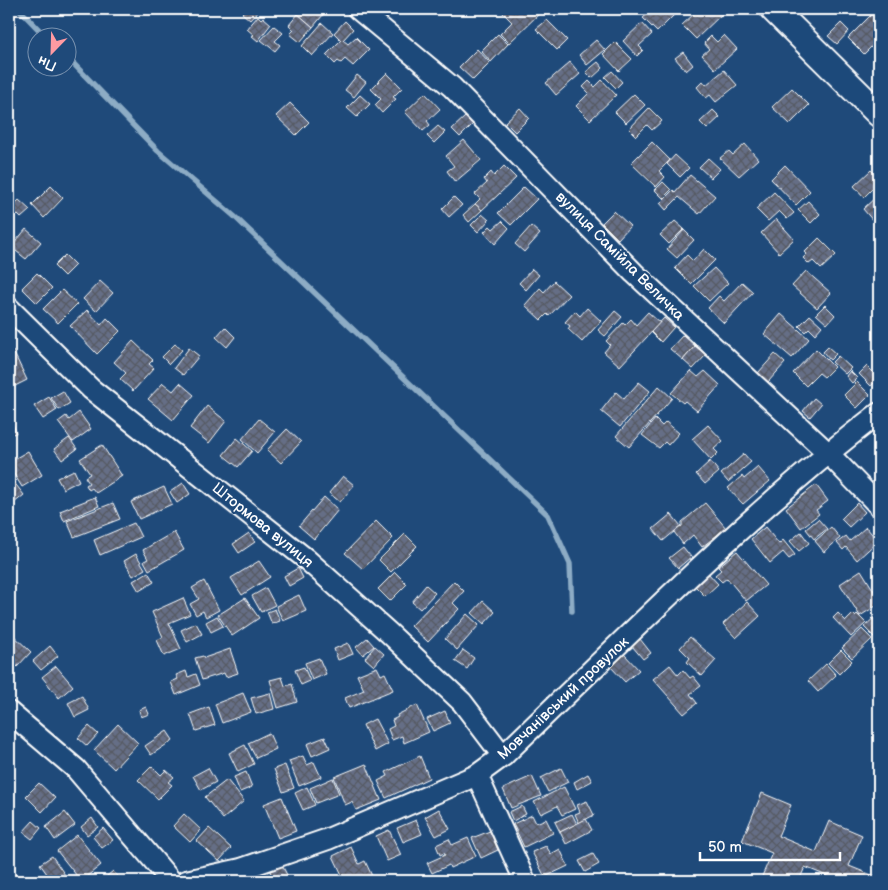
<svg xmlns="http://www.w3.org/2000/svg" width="888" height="890" font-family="'Balsamiq Sans',sans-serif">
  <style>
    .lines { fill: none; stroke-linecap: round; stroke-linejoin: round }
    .stream { stroke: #8dacc5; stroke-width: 5.5 }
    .building { fill: url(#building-cross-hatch); stroke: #fff }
    .minor-casing { stroke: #fff; stroke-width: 24 }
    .tertiary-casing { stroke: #fff; stroke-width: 29 }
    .minor { stroke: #1f4a7a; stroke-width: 20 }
    .tertiary { stroke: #1f4a7a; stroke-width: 25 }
    .labels { text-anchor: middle; stroke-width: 4.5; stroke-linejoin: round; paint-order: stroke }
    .street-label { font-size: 15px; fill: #fff; stroke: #1f4a7a }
  </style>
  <defs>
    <pattern id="building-cross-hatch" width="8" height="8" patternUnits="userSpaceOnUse" patternTransform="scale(1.25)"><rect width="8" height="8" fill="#656e86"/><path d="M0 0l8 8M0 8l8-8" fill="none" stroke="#565a63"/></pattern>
  </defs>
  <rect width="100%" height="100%" fill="#1f4a7a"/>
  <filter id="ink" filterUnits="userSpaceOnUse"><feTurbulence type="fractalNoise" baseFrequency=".02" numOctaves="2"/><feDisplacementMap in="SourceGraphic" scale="10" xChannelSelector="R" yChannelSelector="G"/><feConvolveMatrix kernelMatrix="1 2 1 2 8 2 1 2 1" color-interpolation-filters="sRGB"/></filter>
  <g filter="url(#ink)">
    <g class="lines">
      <g class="stream">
        <polyline points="19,9 47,38"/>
        <polyline points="68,58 158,151 234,216 548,515 570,564 572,611"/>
      </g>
    </g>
    <g class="building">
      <polygon points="246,9 260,9 250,20 242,13"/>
      <polygon points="300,9 328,9 313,27 297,13"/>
      <polygon points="505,9 541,9 543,10 509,43 500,34 512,22 502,12"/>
      <polygon points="627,9 640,9 630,15"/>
      <polygon points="653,9 680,9 657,32 643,18"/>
      <polygon points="691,9 719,9 723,13 696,39 682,25 695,13"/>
      <polygon points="298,14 313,27 300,42 290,34 294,30 289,25"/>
      <polygon points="872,14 876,19 879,16 879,39 864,54 848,38"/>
      <polygon points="258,16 261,19 263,17 271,24 258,41 252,36 254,35 247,29"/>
      <polygon points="547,20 567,40 557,50 536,29"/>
      <polygon points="345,21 353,29 343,40 348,44 356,37 369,50 353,66 345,59 341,63 338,61 335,64 326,55 341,40 334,33"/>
      <polygon points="322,23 333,33 312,56 302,46"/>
      <polygon points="642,23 652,34 639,46 643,50 637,56 623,41"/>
      <polygon points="841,23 849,31 837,44 828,36"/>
      <polygon points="274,26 283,33 275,41 280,45 275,51 261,40"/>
      <polygon points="498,34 508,44 491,62 481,51"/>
      <polygon points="724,35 737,49 715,69 702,55 709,49 704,43 711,36 717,42"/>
      <polygon points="596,40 605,50 587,65 579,55"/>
      <polygon points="615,42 632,59 619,71 603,54"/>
      <polygon points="477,49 490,63 473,80 459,67"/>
      <polygon points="683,52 693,65 686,71 675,58"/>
      <polygon points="570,62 580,74 556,95 546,83"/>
      <polygon points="598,62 603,68 592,78 586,72"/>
      <polygon points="724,70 737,85 716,102 710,95 706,98 697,87 703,81 706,85"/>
      <polygon points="612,71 622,82 616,88 605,77"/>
      <polygon points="387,73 402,88 393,97 396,99 382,113 375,105 381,99 371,89"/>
      <polygon points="357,75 366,82 354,97 345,90"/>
      <polygon points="602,80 616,95 590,120 576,106 589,93 583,87 589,81 595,87"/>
      <polygon points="792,88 809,105 790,124 772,107"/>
      <polygon points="425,93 440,109 427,121 430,125 423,131 405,112"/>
      <polygon points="634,94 645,105 626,123 615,112"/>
      <polygon points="360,95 370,104 357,117 347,108"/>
      <polygon points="290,103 309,122 296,135 276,116"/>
      <polygon points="520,108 529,118 515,132 505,122"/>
      <polygon points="649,108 662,121 652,130 647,125 636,136 629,129"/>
      <polygon points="713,110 720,117 707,129 700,122"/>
      <polygon points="465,117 473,124 460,137 452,129"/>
      <polygon points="438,126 445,132 434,143 427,136"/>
      <polygon points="464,140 481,160 455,182 447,171 454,166 446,156"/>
      <polygon points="652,142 670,160 659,171 665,177 656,187 631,163"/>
      <polygon points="745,144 758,159 739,176 720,158 729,151 733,155"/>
      <polygon points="675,155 689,168 680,177 667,164"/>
      <polygon points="708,158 720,169 711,178 699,167"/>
      <polygon points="785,165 810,191 796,205 771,179"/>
      <polygon points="504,166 516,178 482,210 475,204 480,199 475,194 487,183 484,179 491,172 494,176"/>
      <polygon points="871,170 879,178 879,182 864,197 854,186"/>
      <polygon points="690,175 715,196 699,214 679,197 666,210 660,203 673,190 675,192"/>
      <polygon points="663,182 671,190 663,198 655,190"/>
      <polygon points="51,186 63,198 44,218 32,205"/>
      <polygon points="524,187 537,199 511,225 498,213"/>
      <polygon points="774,192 794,213 787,219 779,211 768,221 756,209"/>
      <polygon points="879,194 879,217 874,222 863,209"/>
      <polygon points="454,197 462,205 449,217 442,209"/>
      <polygon points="19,200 30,210 21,218 11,208"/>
      <polygon points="808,201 820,214 811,223 798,210"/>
      <polygon points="475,204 482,210 469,222 463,215"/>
      <polygon points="614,211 630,226 618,239 602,223"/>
      <polygon points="482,214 489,220 478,232 471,225"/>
      <polygon points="776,219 794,239 779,253 761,233"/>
      <polygon points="502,221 509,228 495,244 484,232 490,226 493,229"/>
      <polygon points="675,221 684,229 669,244 660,235"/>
      <polygon points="531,226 540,234 524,252 515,244"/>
      <polygon points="26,229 41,242 26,259 11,247"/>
      <polygon points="684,230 694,240 677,258 667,249"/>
      <polygon points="819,238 836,255 821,269 813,261 809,264 803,258 807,254 805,252"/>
      <polygon points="704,249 715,260 691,284 675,268 687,255 693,261"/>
      <polygon points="9,255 15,261 9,268"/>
      <polygon points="65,255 75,265 64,276 54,266"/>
      <polygon points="714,268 728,283 709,301 694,286"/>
      <polygon points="532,269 539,275 526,290 519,283"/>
      <polygon points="806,271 831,293 817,308 792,286"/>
      <polygon points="37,273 52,288 37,303 22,288"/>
      <polygon points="100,281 113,293 96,311 83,299"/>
      <polygon points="554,281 569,295 549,316 547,314 541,320 525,305 540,288 544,292"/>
      <polygon points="742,282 753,292 724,323 708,308 719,296 724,301"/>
      <polygon points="62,290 77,304 58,323 43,309"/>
      <polygon points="825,305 835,315 827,324 816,314"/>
      <polygon points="587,308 601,321 582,342 568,329 570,326 565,322 575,311 580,316"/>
      <polygon points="87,310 101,325 107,318 120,331 97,354 70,326"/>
      <polygon points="615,311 622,317 605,336 598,330"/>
      <polygon points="648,312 660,323 620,366 604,352 610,345 606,341 623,323 625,325 631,319 636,325"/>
      <polygon points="781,314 809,339 792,358 764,334"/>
      <polygon points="810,315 822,326 815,334 809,328 805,332 799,326"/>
      <polygon points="664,318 674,327 661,342 651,332"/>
      <polygon points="225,327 235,337 227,347 216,337"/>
      <polygon points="683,335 695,346 683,360 670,349"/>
      <polygon points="133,341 153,360 149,364 154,368 133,391 120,379 126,373 114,362"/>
      <polygon points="175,344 182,350 169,364 162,357"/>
      <polygon points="695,346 706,355 693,369 683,360"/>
      <polygon points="828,347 836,354 830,360 823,352"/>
      <polygon points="189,348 199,356 183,375 174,368"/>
      <polygon points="816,349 834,367 824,377 819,373 806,386 793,373"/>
      <polygon points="13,351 27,380 9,389 9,353"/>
      <polygon points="775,354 785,363 768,382 758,373"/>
      <polygon points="838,356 851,368 845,374 832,362"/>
      <polygon points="867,366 879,378 871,386 859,374"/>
      <polygon points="691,371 698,377 705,371 720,385 697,411 685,401 683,403 671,393"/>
      <polygon points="850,371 857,378 852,383 846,376"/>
      <polygon points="639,382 650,391 620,427 601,411 616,392 624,399"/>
      <polygon points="857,382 870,395 857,408 844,395"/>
      <polygon points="163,383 173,391 180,383 194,395 173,420 148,399"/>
      <polygon points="659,386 672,398 629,447 616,436"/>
      <polygon points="63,391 70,403 59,410 51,398"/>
      <polygon points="49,397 57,410 43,419 34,406"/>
      <polygon points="814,398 821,404 810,417 803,411"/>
      <polygon points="207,406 226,421 209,443 190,428"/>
      <polygon points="9,410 16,433 9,435"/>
      <polygon points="79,412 91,429 73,442 58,422 66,416 69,420"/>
      <polygon points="259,419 275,432 257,453 242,439"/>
      <polygon points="655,419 662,426 666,422 679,433 668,445 665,442 659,448 642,435"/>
      <polygon points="708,425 723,441 714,449 718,453 711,460 692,439"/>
      <polygon points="287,429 301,442 281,463 267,450"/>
      <polygon points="879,433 879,447 872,440"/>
      <polygon points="69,438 77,449 62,460 54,449"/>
      <polygon points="237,438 252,451 238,467 223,455"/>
      <polygon points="102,445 122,476 96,493 92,488 89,490 86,485 89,483 85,477 90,474 80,459"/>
      <polygon points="28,451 42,475 22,487 9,466 9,462"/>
      <polygon points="744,454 751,462 728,482 721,474"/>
      <polygon points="710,461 719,472 705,484 696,474"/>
      <polygon points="758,467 770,481 743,504 728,488 742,476 744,479"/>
      <polygon points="74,470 79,481 63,489 57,478"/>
      <polygon points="9,476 24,495 9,507"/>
      <polygon points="343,476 354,485 340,502 329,493"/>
      <polygon points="183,483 190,494 177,503 170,492"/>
      <polygon points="816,485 828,501 816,510 819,514 801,528 786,508"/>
      <polygon points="164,487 172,504 139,519 131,502"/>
      <polygon points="95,497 99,506 64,521 60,511"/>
      <polygon points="324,497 338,510 314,539 299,526"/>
      <polygon points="113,503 120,519 74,537 67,521"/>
      <polygon points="705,503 726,528 702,547 693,535 683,544 674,532 682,526 682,522"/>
      <polygon points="857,503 865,512 849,527 841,519"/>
      <polygon points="671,514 681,526 663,541 653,529"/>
      <polygon points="818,519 827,529 814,539 806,529"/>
      <polygon points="376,521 393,538 363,569 345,553"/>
      <polygon points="134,523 141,537 100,555 94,540"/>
      <polygon points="765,527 779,544 783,540 795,555 789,559 783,552 770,563 751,539"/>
      <polygon points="831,527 840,538 824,552 815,541"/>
      <polygon points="866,527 878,541 857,560 846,547 843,550 837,543 846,536 850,541"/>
      <polygon points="174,532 184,550 149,570 144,561 148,559 143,550"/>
      <polygon points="801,532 809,543 799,551 790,541"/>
      <polygon points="249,533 255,542 239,553 233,544"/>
      <polygon points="405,534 417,546 391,572 379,560"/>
      <polygon points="683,547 691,557 678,568 669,558"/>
      <polygon points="737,551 766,585 746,601 727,578 722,582 715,575 721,570 718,567"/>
      <polygon points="136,554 145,569 133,576 124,561"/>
      <polygon points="259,561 270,577 242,595 231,578"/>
      <polygon points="298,568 303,578 289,586 284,576"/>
      <polygon points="861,570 879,599 879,604 860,616 840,584"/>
      <polygon points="148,572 154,582 139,591 133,581"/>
      <polygon points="395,572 407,584 390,601 378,589"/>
      <polygon points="708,573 718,584 705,596 695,586"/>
      <polygon points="204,581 219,610 206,617 203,611 196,615 190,604 199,599 192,588"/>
      <polygon points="454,581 464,591 453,603 459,609 428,642 411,626"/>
      <polygon points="426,585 435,593 420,609 412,602"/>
      <polygon points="266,588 275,605 261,612 252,596"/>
      <polygon points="299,595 306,611 283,621 276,606"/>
      <polygon points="183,598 190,614 169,623 181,649 164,656 157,640 163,637 152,612"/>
      <polygon points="245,598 259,618 232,636 218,615"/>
      <polygon points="483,601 495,612 484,624 472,613"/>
      <polygon points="747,602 760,616 736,638 723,624"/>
      <polygon points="275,609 280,621 272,624 267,612"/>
      <polygon points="838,613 846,621 853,614 855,616 857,614 866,623 851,637 833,618"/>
      <polygon points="879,613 879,636 876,639 864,627"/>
      <polygon points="467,614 479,625 457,650 445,639"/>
      <polygon points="217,616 223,626 211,632 206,622"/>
      <polygon points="196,623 202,634 187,642 181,630"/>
      <polygon points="862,629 872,639 852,658 842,648"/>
      <polygon points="11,633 31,652 17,667 9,660 9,635"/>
      <polygon points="690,637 716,660 702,676 687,662 690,658 680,648"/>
      <polygon points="367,638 374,646 363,655 356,647"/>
      <polygon points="640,639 651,653 643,659 632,646"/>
      <polygon points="348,643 353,654 338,660 334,649"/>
      <polygon points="50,646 58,656 41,670 33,661"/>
      <polygon points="375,646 384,654 374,666 365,658"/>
      <polygon points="230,649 238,673 226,677 224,673 202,680 195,658 203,656 204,658"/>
      <polygon points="463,650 474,658 467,669 455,661"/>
      <polygon points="841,650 852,661 839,674 828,663"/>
      <polygon points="624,654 639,670 625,682 610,666"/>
      <polygon points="319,658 326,674 312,680 305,663"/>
      <polygon points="826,664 836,675 818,692 808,681"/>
      <polygon points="670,665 678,675 683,670 690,678 693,676 701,686 690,694 697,703 684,714 653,679"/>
      <polygon points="56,666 73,686 59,698 42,677"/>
      <polygon points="304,667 310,681 301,685 295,670"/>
      <polygon points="377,667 381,675 385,673 393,690 349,708 345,698 364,690 357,675"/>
      <polygon points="186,671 188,677 196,674 200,685 176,695 171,682 178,679 176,675"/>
      <polygon points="282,677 285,686 292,684 297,702 278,708 270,680"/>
      <polygon points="243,693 251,712 222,723 215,704"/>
      <polygon points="270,693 274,709 256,714 251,698"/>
      <polygon points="82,696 89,710 75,717 68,703"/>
      <polygon points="417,705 429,732 404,743 402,736 392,740 388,729 394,726 392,720 398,717 397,715"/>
      <polygon points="146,707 149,714 141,717 139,710"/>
      <polygon points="209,707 215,725 196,731 190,714"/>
      <polygon points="445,711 450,723 433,731 427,719"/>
      <polygon points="375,719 388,744 375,751 363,725"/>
      <polygon points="118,724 138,743 114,769 94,750"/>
      <polygon points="89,726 98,734 87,746 78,738"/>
      <polygon points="167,731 173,740 151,755 145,746"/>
      <polygon points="269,733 276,749 256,758 248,743"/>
      <polygon points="325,737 330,748 312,756 307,744"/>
      <polygon points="245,745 254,764 238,772 229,753"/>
      <polygon points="303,756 307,765 314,762 321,777 299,786 289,761"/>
      <polygon points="420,756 429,778 386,798 378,781 388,776 386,772"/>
      <polygon points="366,764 381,800 356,810 352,802 345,805 334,777"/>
      <polygon points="285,765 294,788 283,792 274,769"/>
      <polygon points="152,766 161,775 166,770 174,777 168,782 172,785 158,799 138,780"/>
      <polygon points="208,768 216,782 201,790 193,776"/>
      <polygon points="561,768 568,782 548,792 541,778"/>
      <polygon points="246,772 252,787 240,792 234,777"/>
      <polygon points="588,774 592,781 577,789 574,782"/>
      <polygon points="532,776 541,796 511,808 503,789"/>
      <polygon points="333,778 339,794 316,803 310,788"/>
      <polygon points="227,780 244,801 223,819 205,797"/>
      <polygon points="39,783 55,798 42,812 26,796"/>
      <polygon points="307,787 315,805 303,810 295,793"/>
      <polygon points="564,787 575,809 562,815 557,806 541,814 534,802"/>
      <polygon points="762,793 791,805 778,836 816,852 829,821 862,835 849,866 879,878 879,881 839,881 805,867 799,881 760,881 772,853 742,841"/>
      <polygon points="282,797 296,831 278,838 264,804"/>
      <polygon points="587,801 594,815 579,823 575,814 580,812 577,805"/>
      <polygon points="522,806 526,814 513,821 509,812"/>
      <polygon points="439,809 450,829 436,836 425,817"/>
      <polygon points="65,812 75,825 55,840 46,827"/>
      <polygon points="184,814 201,830 190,842 173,826"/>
      <polygon points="572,814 577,824 560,832 555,822"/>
      <polygon points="532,815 536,823 546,819 553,833 524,847 513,824"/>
      <polygon points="92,818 98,827 87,835 81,827"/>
      <polygon points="586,819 592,830 566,844 560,832"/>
      <polygon points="416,820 422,834 403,842 397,828"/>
      <polygon points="33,821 41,828 32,839 23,832"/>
      <polygon points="103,828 113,840 102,848 93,837"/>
      <polygon points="209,828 231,848 219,861 197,841"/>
      <polygon points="389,830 401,855 387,861 376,836"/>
      <polygon points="490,831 498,850 481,858 472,838"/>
      <polygon points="77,835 101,865 81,881 57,851"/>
      <polygon points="468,838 476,856 450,868 449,865 432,873 427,863 445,855 444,853 440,855 436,845 449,839 452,845"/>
      <polygon points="546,846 551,854 560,849 568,866 545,877 532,852"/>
      <polygon points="351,847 359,864 365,861 372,876 361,881 345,881 333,856"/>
      <polygon points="593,854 599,864 585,872 579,861"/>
      <polygon points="52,856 69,881 52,881 40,864"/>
      <polygon points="282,865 290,881 274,881 270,871"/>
      <polygon points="113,871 122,881 101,881"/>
      <polygon points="14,876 18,881 9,881 9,880"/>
    </g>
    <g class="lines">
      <defs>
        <g id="minor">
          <polyline points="358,9 452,87 634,273 828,453 879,506"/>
          <polyline points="9,308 91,389 305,558 389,633 462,702 503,756"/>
          <polyline points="9,712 76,769 171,881"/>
          <polyline points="477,775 525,881"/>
          <path d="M186,881l55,-12 87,-30 149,-64 26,-19c122,-117 242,-240 376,-343"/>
        </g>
        <polyline id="tertiary" points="773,9 879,114"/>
      </defs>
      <use href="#minor" class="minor-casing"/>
      <use href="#tertiary" class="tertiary-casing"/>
      <use href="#minor" class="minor"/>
      <use href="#tertiary" class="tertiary"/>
    </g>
  </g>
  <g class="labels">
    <g class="street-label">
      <text transform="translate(620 256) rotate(45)" y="5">вулиця Самійла Величка</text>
      <text transform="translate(263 525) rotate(39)" y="5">Штормова вулиця</text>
      <text transform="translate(563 698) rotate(-43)" y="5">Мовчанівський провулок</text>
    </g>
  </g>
  <rect width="888" height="890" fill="none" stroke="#1f4a7a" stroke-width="30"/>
  <rect x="15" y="15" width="858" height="860" fill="none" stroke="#fff" stroke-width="2" filter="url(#ink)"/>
  <g transform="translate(52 52) rotate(203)"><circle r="24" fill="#1f4a7a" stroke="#7992af"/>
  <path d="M0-4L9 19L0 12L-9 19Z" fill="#ff9aa2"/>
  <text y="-8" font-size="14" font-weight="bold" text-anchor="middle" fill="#ffffff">Пн</text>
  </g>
  <path d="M700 852v8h140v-8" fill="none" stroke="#ffffff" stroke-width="2.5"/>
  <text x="708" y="852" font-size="15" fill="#ffffff" stroke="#1f4a7a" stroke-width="4" paint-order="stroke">50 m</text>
</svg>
